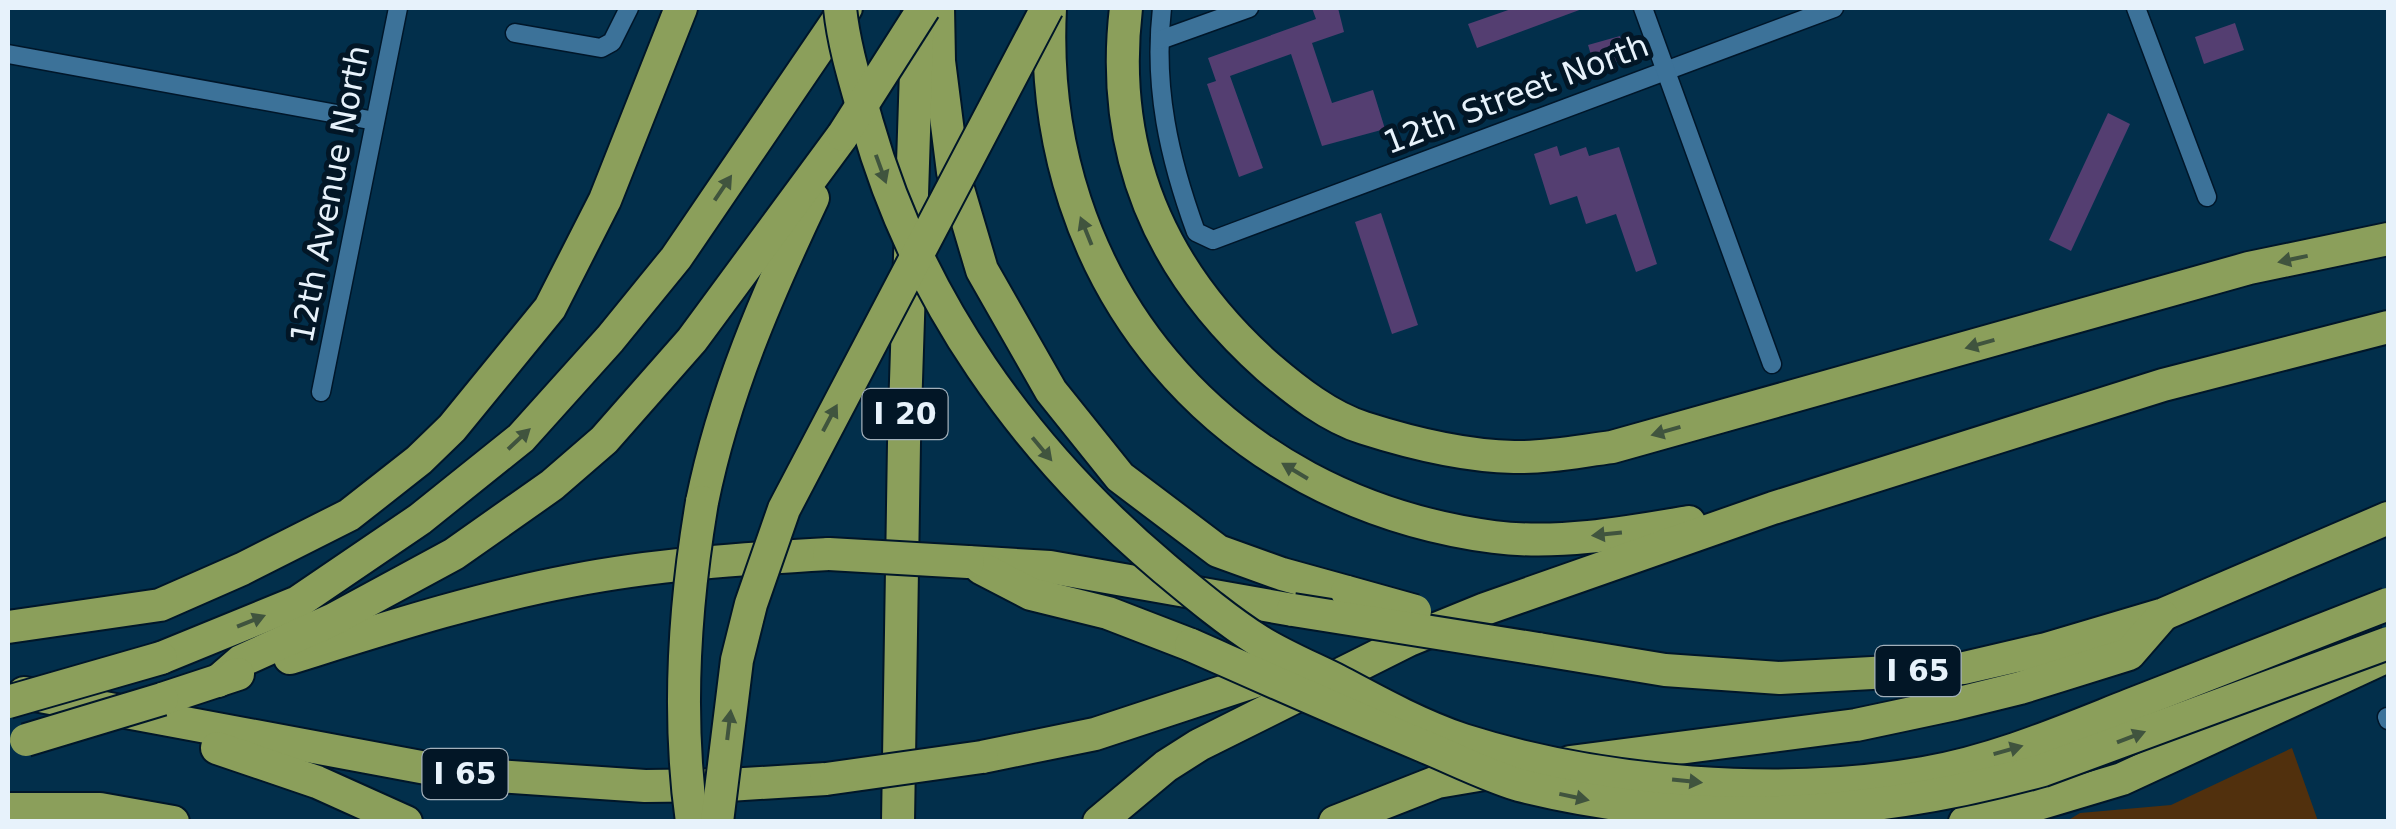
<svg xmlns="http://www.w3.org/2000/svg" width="2396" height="829" font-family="'DejaVu Sans',sans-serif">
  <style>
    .green { fill: #51300d }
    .building { fill: #543e71 }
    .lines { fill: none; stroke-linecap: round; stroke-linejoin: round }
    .street-casing { stroke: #001629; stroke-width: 21 }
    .highway-casing { stroke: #001629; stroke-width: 36 }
    .street { stroke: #3c7299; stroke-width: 18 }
    .highway { stroke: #8b9f5b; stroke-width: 32 }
    .highway-bridge-casing { stroke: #001629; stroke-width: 36; stroke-linecap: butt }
    .highway-bridge { stroke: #8b9f5b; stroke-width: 32 }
    .oneway { fill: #40543e }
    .labels { text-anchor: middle; stroke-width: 10; stroke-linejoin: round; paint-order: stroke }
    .shield { fill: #021626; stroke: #a2b0bb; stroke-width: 2.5 }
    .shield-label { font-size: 30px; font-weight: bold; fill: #e7f2fb }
    .street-label { font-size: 32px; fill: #e7f2fb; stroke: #021626 }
  </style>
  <rect width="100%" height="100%" fill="#022f4b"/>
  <polygon class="green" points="2292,748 2318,821 2067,821 2080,813 2171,805"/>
  <g class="building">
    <polygon points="1312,8 1338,8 1344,32 1312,43 1332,103 1373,90 1385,129 1322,146 1291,54 1230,76 1263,168 1239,177 1207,84 1216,81 1208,58 1316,19"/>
    <polygon points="1514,8 1582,8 1582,9 1477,48 1468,24"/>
    <polygon points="2235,23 2244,50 2204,64 2195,37"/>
    <polygon points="1620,36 1626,59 1595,68 1588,45"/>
    <polygon points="2108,113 2130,124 2071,251 2049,240"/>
    <polygon points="1557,146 1560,156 1586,147 1589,156 1619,147 1657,264 1636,272 1616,214 1586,224 1577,196 1550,205 1534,154"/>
    <polygon points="1381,213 1418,325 1392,334 1355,222"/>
  </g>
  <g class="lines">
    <defs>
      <g id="street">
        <path d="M1162,8c-9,79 7,150 34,224l17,8 621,-232"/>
        <polyline points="1643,8 1772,364"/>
        <polyline points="2136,8 2207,197"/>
        <polyline points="515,33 601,48 612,42 629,8"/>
        <polyline points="1160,40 1249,8"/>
        <polyline points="8,54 375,121"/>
        <polyline points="321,392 398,8"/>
        <polyline points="2387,717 2388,720"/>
      </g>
      <g id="highway">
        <polyline points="938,8 939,61 953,172 982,270 1051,391 1120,477 1218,551 1282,574 1347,592"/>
        <path d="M1050,8c-14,275 171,493 444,529 65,8 131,-4 195,-15"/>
        <path d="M1126,8c-17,144 34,263 142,359 28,24 61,50 96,61 47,15 101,28 150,29 33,1 66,-6 98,-10l637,-179 139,-29"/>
        <path d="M702,502c22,-108 64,-205 111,-304"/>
        <polyline points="968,562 1050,567 1293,610"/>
        <polyline points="981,568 1031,594 1108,613 1191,645"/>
        <polyline points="8,627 160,605 242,569 349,515 419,460 452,428 550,308 605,200 681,8"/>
        <polyline points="1538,649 1665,670 1780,678 1964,668 2046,649 2164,614 2388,518"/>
        <polyline points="161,658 298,602 420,519 521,438 610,339 676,258 846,8"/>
        <path d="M290,658c93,-29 185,-59 280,-77 86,-17 172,-22 259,-27"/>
        <polyline points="218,681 241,661 334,619 454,554 552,485 604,440 692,340 843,135"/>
        <polyline points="24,693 453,773 645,786 728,785 826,779"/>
        <polyline points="162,699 238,674"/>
        <polyline points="217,748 317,782 406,822"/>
        <polyline points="982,757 1095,734 1283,672"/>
        <polyline points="1570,762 1856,725 1955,704 2020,688 2129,654 2162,616"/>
        <polyline points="8,809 100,809 173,822"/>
        <polyline points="898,822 904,443 918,8"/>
        <polyline points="1099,822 1166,766 1199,745 1409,640 1485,609 1773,508 2163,385 2388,327"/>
        <polyline points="1335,822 1437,782 1502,771"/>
        <polyline points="1965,822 2025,808 2122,779 2379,660"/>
      </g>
    </defs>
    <use href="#street" class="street-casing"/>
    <use href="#highway" class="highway-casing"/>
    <use href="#street" class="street"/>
    <use href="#highway" class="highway"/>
    <defs>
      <g id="highway-bridge">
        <path d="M840,8c4,39 16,76 27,115 50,177 157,327 297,445 30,25 62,52 95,73 24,15 53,27 79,40 41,22 81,44 125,59 138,44 318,58 461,33 71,-12 140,-42 206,-68 86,-34 173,-67 258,-101"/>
        <polyline points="843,135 924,8"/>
        <polyline points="829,554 968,562"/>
        <polyline points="1347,592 1415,611"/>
        <polyline points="1293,610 1538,649"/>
        <path d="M1191,645c77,34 153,68 230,100 32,13 65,30 98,40 175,44 351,33 524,-15l345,-127"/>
        <polyline points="8,702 161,658"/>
        <polyline points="26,740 162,699"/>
        <polyline points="826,779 982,757"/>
        <path d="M692,822c-15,-107 -8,-214 10,-320"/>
        <polyline points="717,822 737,660 751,604 784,509 1047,8"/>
      </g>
    </defs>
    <use href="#highway-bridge" class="highway-bridge-casing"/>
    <use href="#highway-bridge" class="highway-bridge"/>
  </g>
  <defs><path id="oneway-solid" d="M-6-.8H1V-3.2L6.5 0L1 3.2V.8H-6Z" transform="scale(2.5)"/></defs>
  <g class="oneway">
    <use href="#oneway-solid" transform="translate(881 169) rotate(70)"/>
    <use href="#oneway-solid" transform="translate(723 188) rotate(-56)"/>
    <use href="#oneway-solid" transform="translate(1086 231) rotate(-112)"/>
    <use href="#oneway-solid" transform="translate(2293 259) rotate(168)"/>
    <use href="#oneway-solid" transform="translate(1980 344) rotate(164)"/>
    <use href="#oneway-solid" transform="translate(830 418) rotate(-62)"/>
    <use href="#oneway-solid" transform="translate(1666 431) rotate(164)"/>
    <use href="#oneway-solid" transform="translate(519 439) rotate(-43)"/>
    <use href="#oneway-solid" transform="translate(1042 449) rotate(50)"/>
    <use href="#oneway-solid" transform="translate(1295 471) rotate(-149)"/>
    <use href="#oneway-solid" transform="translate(1607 534) rotate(174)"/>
    <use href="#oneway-solid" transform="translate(251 621) rotate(-22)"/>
    <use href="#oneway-solid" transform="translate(729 725) rotate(-83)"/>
    <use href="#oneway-solid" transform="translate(2131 737) rotate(-21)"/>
    <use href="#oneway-solid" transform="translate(2008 750) rotate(-16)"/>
    <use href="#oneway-solid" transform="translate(1687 781) rotate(6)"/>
    <use href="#oneway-solid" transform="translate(1574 797) rotate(12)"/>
  </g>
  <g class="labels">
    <g class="shield">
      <rect x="862.5" y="389" width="85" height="50" rx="8"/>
      <rect x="1875.5" y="646" width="85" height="50" rx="8"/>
      <rect x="422.5" y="749" width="85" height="50" rx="8"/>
    </g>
    <g class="shield-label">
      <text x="905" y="424">I 20</text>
      <text x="1918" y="681">I 65</text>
      <text x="465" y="784">I 65</text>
    </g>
    <g class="street-label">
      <text transform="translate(1516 94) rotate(-21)" y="11">12th Street North</text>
      <text transform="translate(330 194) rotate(-79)" y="11">12th Avenue North</text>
    </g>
  </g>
  <rect width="2396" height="829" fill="none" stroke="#e7f2fb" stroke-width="20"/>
</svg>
